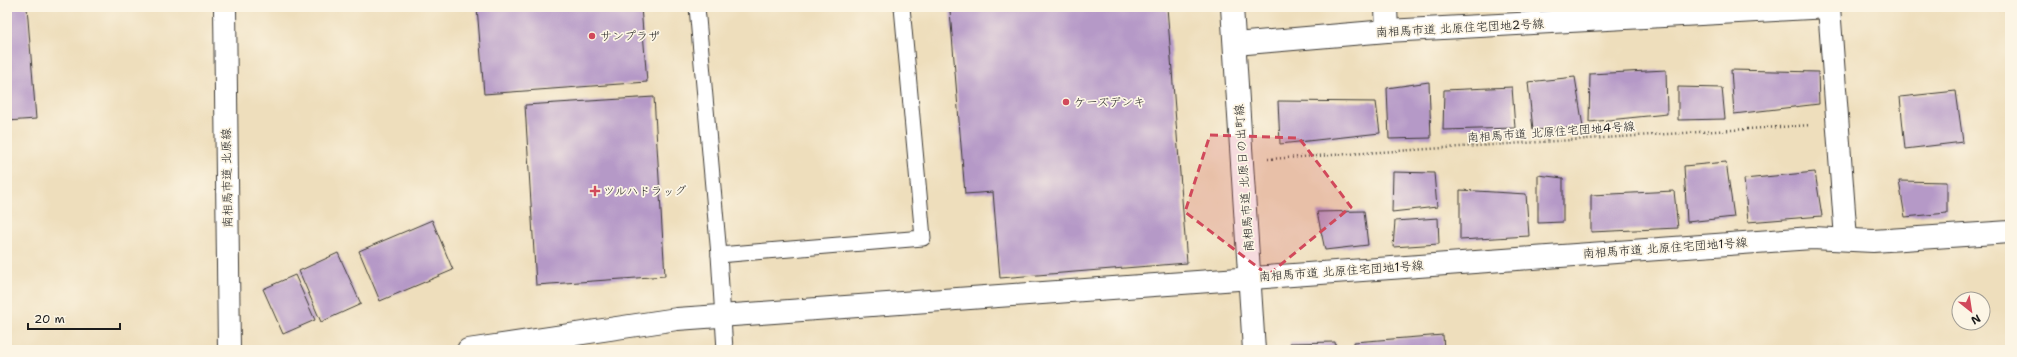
<svg xmlns="http://www.w3.org/2000/svg" width="2017" height="357" font-family="'Shantell Sans','Klee One',sans-serif">
  <style>
    .building { fill: #b599c7 }
    .lines { fill: none; stroke-linecap: round; stroke-linejoin: round }
    .service-casing { stroke: #3c3934; stroke-width: 17 }
    .minor-casing { stroke: #3c3934; stroke-width: 24 }
    .path { stroke: #3c3934; stroke-width: 2.5; stroke-dasharray: 1 3; stroke-linecap: butt }
    .service { stroke: #fff; stroke-width: 15 }
    .minor { stroke: #fff; stroke-width: 22 }
    .marked { fill: #d1495b; fill-opacity: 0.2; stroke: #d1495b; stroke-width: 3; stroke-dasharray: 8 5; stroke-linejoin: round }
    .poi-dot { fill: #d1495b; stroke: #fcf5e5; stroke-width: 1.5 }
    .labels { text-anchor: middle; stroke-width: 3.5; stroke-linejoin: round; paint-order: stroke }
    .street-label { font-size: 12px; fill: #1c1c1c; stroke: #fcf5e5 }
    .poi-label { font-size: 12px; fill: #1c1c1c; stroke: #fcf5e5; text-anchor: start }
  </style>
  <rect width="100%" height="100%" fill="#fcf5e5"/>
  <filter id="ink" filterUnits="userSpaceOnUse"><feTurbulence type="fractalNoise" baseFrequency=".025" numOctaves="2"/><feDisplacementMap in="SourceGraphic" scale="8" xChannelSelector="R" yChannelSelector="G"/><feConvolveMatrix kernelMatrix="1 2 1 2 8 2 1 2 1" color-interpolation-filters="sRGB"/></filter>
  <filter id="wash" filterUnits="userSpaceOnUse"><feTurbulence type="fractalNoise" baseFrequency=".012" numOctaves="4" result="noise"/><feDisplacementMap in="SourceGraphic" scale="16" xChannelSelector="R" yChannelSelector="G"/><feGaussianBlur stdDeviation="0.9" result="paint"/><feColorMatrix in="noise" values="0 0 0 0 0 0 0 0 0 0 0 0 0 0 0 0 0 1.4 0 .05"/><feComposite in="paint" operator="in"/></filter>
  <g filter="url(#wash)">
    <rect width="100%" height="100%" fill="#eedebc"/>
    <g id="blocks">
      <g class="building">
        <polygon points="7,7 27,7 36,119 7,121"/>
        <polygon points="477,7 641,7 647,82 484,94"/>
        <polygon points="985,7 1167,7 1187,263 1000,278 993,192 965,194 950,11"/>
        <polygon points="1666,70 1667,114 1589,122 1590,74"/>
        <polygon points="1731,70 1818,72 1819,104 1734,114"/>
        <polygon points="1575,77 1583,127 1533,130 1528,82"/>
        <polygon points="1429,82 1431,138 1389,139 1387,88"/>
        <polygon points="1512,87 1515,128 1443,130 1444,90"/>
        <polygon points="1678,87 1722,88 1725,119 1678,120"/>
        <polygon points="1956,91 1963,142 1905,149 1900,97"/>
        <polygon points="654,97 665,276 536,285 525,105"/>
        <polygon points="1278,101 1376,102 1380,133 1280,144"/>
        <polygon points="1726,162 1734,217 1687,222 1684,166"/>
        <polygon points="1393,172 1434,173 1437,207 1392,212"/>
        <polygon points="1815,172 1822,216 1748,222 1744,179"/>
        <polygon points="1538,175 1563,178 1563,222 1538,223"/>
        <polygon points="1899,181 1947,182 1947,213 1905,217"/>
        <polygon points="1460,190 1526,194 1529,236 1460,240"/>
        <polygon points="1674,191 1678,228 1591,232 1591,195"/>
        <polygon points="1364,211 1368,245 1325,250 1317,212"/>
        <polygon points="1438,218 1439,244 1393,247 1395,221"/>
        <polygon points="432,220 453,270 380,301 359,251"/>
        <polygon points="338,253 361,304 321,322 299,271"/>
        <polygon points="295,275 315,320 283,334 263,289"/>
        <polygon points="1443,335 1444,350 1354,350 1354,342"/>
        <polygon points="1335,342 1336,350 1290,350 1290,343"/>
      </g>
    </g>
  </g>
  <g filter="url(#ink)">
    <use href="#blocks" fill-opacity="0" stroke="#3c3934" stroke-width="1"/>
    <g class="lines">
      <defs>
        <g id="service">
          <polyline points="697,7 719,255 725,350"/>
          <polyline points="719,255 923,238 902,7"/>
        </g>
        <g id="minor">
          <polyline points="225,7 229,350"/>
          <polyline points="1232,7 1254,350"/>
          <polyline points="1386,7 1387,31"/>
          <polyline points="1829,7 1846,239"/>
          <polyline points="1235,44 1387,31 1829,7"/>
          <polyline points="468,350 677,319 1812,238 1873,241 2010,232"/>
        </g>
      </defs>
      <use href="#service" class="service-casing"/>
      <use href="#minor" class="minor-casing"/>
      <polyline class="path" points="1268,159 1810,125"/>
      <use href="#service" class="service"/>
      <use href="#minor" class="minor"/>
    </g>
  </g>
  <path class="marked" d="M1210,135l89,3 52,69 -83,68 -83,-63z"/>
  <g class="poi-dot">
    <circle cx="592" cy="36" r="4"/>
    <circle cx="1066" cy="102" r="4"/>
    <path d="M593 185h4v4h4v4h-4v4h-4v-4h-4v-4h4z"/>
  </g>
  <g class="labels">
    <g class="street-label">
      <text transform="translate(1460 28) rotate(-3)" y="4">南相馬市道 北原住宅団地2号線</text>
      <text transform="translate(1551 132) rotate(-4)" y="4">南相馬市道 北原住宅団地4号線</text>
      <text transform="translate(227 178) rotate(-91)" y="4">南相馬市道 北原線</text>
      <text transform="translate(1244 178) rotate(-94)" y="4">南相馬市道 北原日の出町線</text>
      <text transform="translate(1665 248) rotate(-4)" y="4">南相馬市道 北原住宅団地1号線</text>
      <text transform="translate(1341 271) rotate(-4)" y="4">南相馬市道 北原住宅団地1号線</text>
    </g>
    <g class="poi-label">
      <text x="600" y="40">サンプラザ</text>
      <text x="1074" y="106">ケーズデンキ</text>
      <text x="603" y="195">ツルハドラッグ</text>
    </g>
  </g>
  <rect width="2017" height="357" fill="none" stroke="#fcf5e5" stroke-width="24"/>
  <g transform="translate(1971 311) rotate(150)"><circle r="19" fill="#fcf5e5" stroke="#a29e95"/>
  <path d="M0-3L7 15L0 10L-7 15Z" fill="#d1495b"/>
  <text y="-6" font-size="11" font-weight="bold" text-anchor="middle" fill="#1c1c1c">N</text>
  </g>
  <path d="M28 323v6h92v-6" fill="none" stroke="#1c1c1c" stroke-width="2"/>
  <text x="34" y="323" font-size="12" fill="#1c1c1c" stroke="#fcf5e5" stroke-width="3" paint-order="stroke">20 m</text>
</svg>
